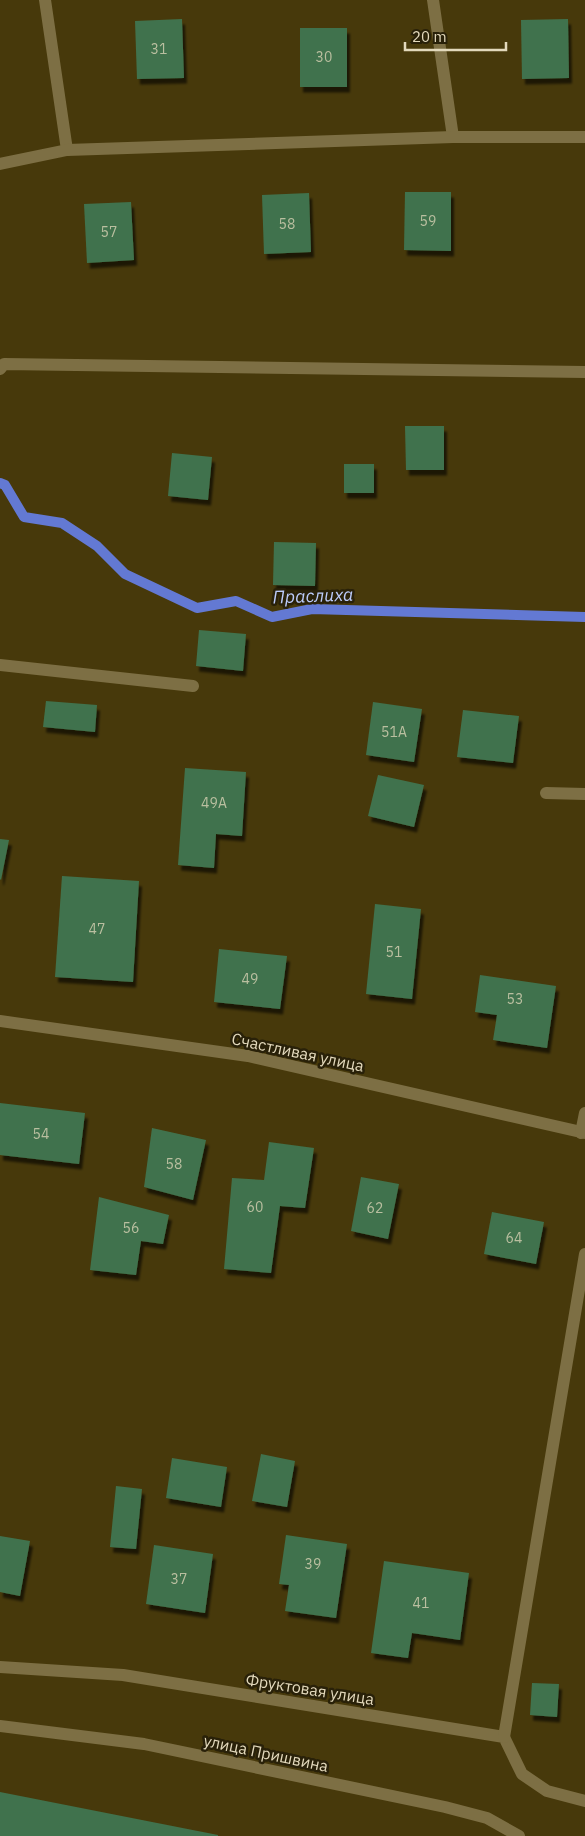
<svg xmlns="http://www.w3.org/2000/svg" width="585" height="1836" font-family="'IBM Plex Sans',sans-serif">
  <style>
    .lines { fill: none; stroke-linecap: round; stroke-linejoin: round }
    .stream { stroke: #6379d3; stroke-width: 10 }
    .building { fill: #40724d; filter: url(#shadow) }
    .minor { stroke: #7d6f44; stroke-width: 12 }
    .labels { text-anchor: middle; stroke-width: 5; stroke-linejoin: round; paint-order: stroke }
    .number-label { font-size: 14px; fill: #babfa0 }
    .street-label { font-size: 16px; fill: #e3d9bc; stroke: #292109 }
    .water-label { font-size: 18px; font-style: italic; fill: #bccbfa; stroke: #292109 }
  </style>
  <defs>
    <filter id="shadow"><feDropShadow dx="3" dy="5.5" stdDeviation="1" flood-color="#0009"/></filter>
  </defs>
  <rect width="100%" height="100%" fill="#47390b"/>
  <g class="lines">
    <polyline class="stream" points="0,483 5,485 24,517 62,523 97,546 125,574 197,608 236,601 272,617 312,609 585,617"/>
  </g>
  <g class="building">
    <polygon points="182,19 184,78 137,79 135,21"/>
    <polygon points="568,19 569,78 522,79 521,20"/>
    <rect x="300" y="28" width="47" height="59"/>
    <polygon points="405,192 451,192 451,251 404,250"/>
    <polygon points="309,193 311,252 264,254 262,195"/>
    <polygon points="131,202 134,260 87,263 84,204"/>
    <polygon points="405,426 444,426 444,470 406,470"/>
    <polygon points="172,453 212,457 208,500 168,496"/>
    <rect x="344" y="464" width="30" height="29"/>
    <polygon points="274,542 316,543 315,586 273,585"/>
    <polygon points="199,630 246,634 243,671 196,666"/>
    <polygon points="46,701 97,705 95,732 43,727"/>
    <polygon points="373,702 422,709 414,762 366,755"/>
    <polygon points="463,710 519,716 513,763 457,757"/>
    <polygon points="185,768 246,772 242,836 216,834 214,868 178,865"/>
    <polygon points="378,775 424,785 414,827 368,816"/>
    <polygon points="0,839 9,840 1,880 0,879"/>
    <polygon points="62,876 139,881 133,982 55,977"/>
    <polygon points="375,904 421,909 412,999 366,994"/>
    <polygon points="219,949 287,956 280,1009 214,1002"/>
    <polygon points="480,975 556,986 547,1048 493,1040 497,1015 475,1012"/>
    <polygon points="0,1103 85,1113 79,1164 0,1155"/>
    <polygon points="152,1128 206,1140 193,1200 144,1187"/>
    <polygon points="269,1142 314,1148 305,1208 280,1206 271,1273 224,1269 232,1178 264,1180"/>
    <polygon points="361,1177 399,1184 388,1239 351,1231"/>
    <polygon points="99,1197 169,1215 163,1244 141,1241 136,1275 90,1270"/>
    <polygon points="492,1212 544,1222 536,1264 484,1254"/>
    <polygon points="261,1454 295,1461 287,1507 252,1501"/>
    <polygon points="172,1458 227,1467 221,1507 166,1498"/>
    <polygon points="116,1486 142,1489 136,1549 110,1547"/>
    <polygon points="286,1535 347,1544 336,1618 285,1611 289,1585 279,1584"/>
    <polygon points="0,1536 30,1541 20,1596 0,1592"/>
    <polygon points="154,1545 213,1554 205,1613 146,1604"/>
    <polygon points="384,1561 469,1573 460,1640 412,1633 408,1658 371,1653"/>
    <polygon points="532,1683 559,1684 557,1717 530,1715"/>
    <polygon points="0,1792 218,1835 218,1836 0,1836"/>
  </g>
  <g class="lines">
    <g class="minor">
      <polyline points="45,0 67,150"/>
      <polyline points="433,0 453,137"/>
      <polyline points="0,164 67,150 453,137 585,137"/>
      <polyline points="0,369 4,364 585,372"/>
      <polyline points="0,665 193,686"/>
      <polyline points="546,793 585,794"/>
      <polyline points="0,1021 248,1056 585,1133"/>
      <polyline points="581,1133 585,1113"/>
      <polyline points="0,1667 123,1675 504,1737 522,1774 547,1791 585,1801"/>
      <polyline points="0,1726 144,1744 445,1807 487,1818 519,1836"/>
      <polyline points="504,1737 585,1254"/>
    </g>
  </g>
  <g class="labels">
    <g class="number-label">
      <text x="159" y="54">31</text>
      <text x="324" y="62">30</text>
      <text x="428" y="226">59</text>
      <text x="287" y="229">58</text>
      <text x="109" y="237">57</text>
      <text x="394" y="737">51А</text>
      <text x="214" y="808">49А</text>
      <text x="97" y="934">47</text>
      <text x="394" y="957">51</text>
      <text x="250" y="984">49</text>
      <text x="515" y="1004">53</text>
      <text x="41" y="1139">54</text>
      <text x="174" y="1169">58</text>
      <text x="255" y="1212">60</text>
      <text x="375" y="1213">62</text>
      <text x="131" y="1233">56</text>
      <text x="514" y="1243">64</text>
      <text x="313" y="1569">39</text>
      <text x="179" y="1584">37</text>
      <text x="421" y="1608">41</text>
    </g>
    <g class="street-label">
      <text transform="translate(298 1052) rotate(12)" y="6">Счастливая улица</text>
      <text transform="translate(310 1689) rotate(9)" y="6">Фруктовая улица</text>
      <text transform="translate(266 1753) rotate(12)" y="6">улица Пришвина</text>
    </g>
    <g class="water-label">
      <text transform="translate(313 596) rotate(-2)" y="6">Праслиха</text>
    </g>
  </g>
  <path d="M405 42v8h101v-8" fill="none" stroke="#e3d9bc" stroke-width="2.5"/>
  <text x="412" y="42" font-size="15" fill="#e3d9bc" stroke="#292109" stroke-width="4" paint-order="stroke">20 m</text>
</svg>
